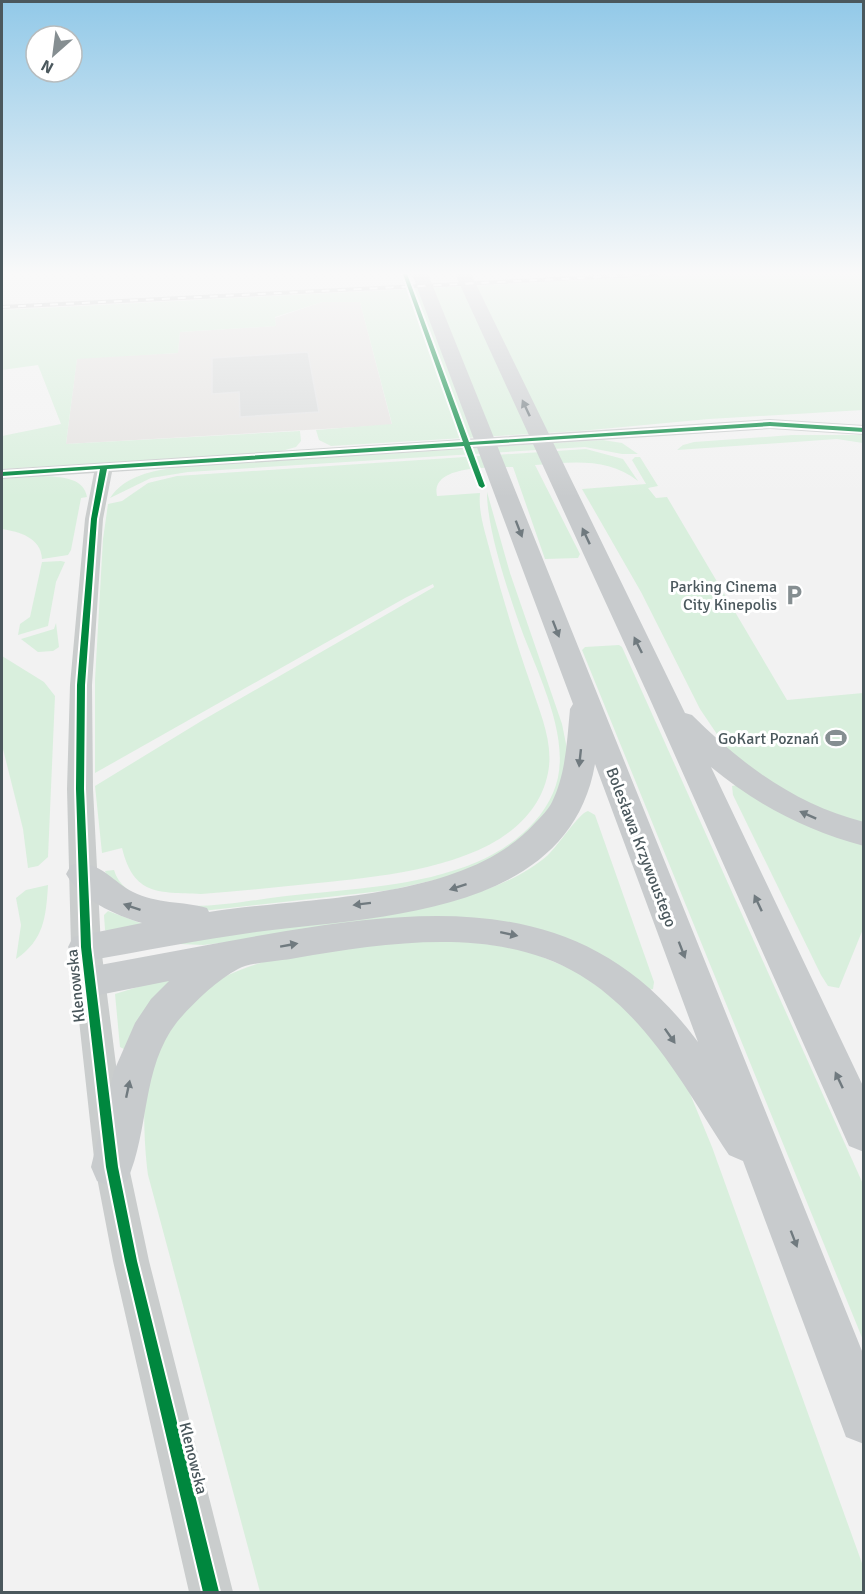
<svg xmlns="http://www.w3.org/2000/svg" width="865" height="1594" font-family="Signika,sans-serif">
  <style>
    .commercial { fill: #e5e3e1 }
    .green { fill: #d9efdd }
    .building { fill: #d8dada; stroke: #e4e4e5; stroke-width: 1.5 }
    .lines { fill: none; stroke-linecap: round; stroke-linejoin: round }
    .minor { fill: #cacdcd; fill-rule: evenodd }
    .major { fill: #c8cbcd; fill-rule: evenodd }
    .rail-casing { stroke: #c6c8c8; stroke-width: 4 }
    .rail { stroke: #fff; stroke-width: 2; stroke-dasharray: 8; stroke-linecap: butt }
    .cycleway-casing { stroke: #fff; stroke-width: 4 }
    .cycleway { fill: #00873e; fill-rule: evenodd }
    .oneway { fill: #707a7f }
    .labels { text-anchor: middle; stroke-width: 6; stroke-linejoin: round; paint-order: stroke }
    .poi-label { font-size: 16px; fill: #4b585d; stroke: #fff; text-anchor: end }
    .street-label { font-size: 16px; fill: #4b585d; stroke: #fff }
  </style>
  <rect width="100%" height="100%" fill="#f2f2f2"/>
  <polygon class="commercial" points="322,302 360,302 392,425 66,444 77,358 178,353 180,332 276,326 275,318"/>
  <g class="green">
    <polygon points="705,274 863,274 863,410 709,419 580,431 331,446 319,440 316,430 392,424 360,302 322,302 275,317 276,326 180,332 178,353 77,359 66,444 300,431 301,441 296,447 278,452 2,469 2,436 61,424 38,365 2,370 2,310"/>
    <polygon points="792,435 863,435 863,443 837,439 677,450 683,445 694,442"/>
    <path d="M603,440l19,3 16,11h-16l-37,-7 -397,25 -37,6 -41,20c15,-23 43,-27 68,-31z"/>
    <path d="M586,449l37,10 15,22c-30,-24 -66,-19 -103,-16l45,89 -2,4 -33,1 -32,-92c-19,1 -83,-3 -76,29l43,-3c-2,21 6,41 11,62 12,44 25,87 40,130 9,28 23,58 17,88 -19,92 -156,102 -230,110 -39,4 -78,8 -117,11 -43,-2 -67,2 -79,-46l-20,5 -7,-67 108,-66 231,-133 -1,-3 -28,14 -310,175v-93l8,-141 5,-35 14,-3 26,-18 29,-7z"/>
    <polygon points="635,457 640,457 658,486 648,488 656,498 667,497 787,700 863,693 863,826 799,803 729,752 700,709 641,592 582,489 646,484 632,460"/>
    <path d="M43,476c17,1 41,1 44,21l-6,1 -10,52 -3,5 -26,4c-1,-22 -23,-27 -40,-30v-50z"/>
    <path d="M487,492l23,81 52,151 5,25 -1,31 -31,50 -66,42 -78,18 -189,21 -50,-4 -44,-28 -3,-8 9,-1c4,15 18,24 32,29 43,15 97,2 140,-3 63,-7 132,-9 191,-34 31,-13 63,-38 76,-69 23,-51 -18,-123 -35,-173 -12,-35 -31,-92 -31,-128z"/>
    <polygon points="61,561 65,562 56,582 48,626 18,635 20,624 30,617 42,562"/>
    <polygon points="56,623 59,647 53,651 38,652 21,639 54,629"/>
    <polygon points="619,645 622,647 863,1184 863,1340 582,650 585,647"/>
    <polygon points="2,656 44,682 55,696 48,857 38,866 28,868 23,829 2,745"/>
    <polygon points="737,785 863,843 863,929 839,988 828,986 821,975 733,795 732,786"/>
    <path d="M588,811l7,4 59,167 -1,7 -4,1 -57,-36 -254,-25 -135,16 -23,-1 -1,-4 260,-36c39,-11 78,-22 109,-49 10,-9 31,-42 40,-44z"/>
    <path d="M48,885c-2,32 -4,55 -32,74l5,-34 -5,-27 10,-8z"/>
    <polygon points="108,911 143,924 109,934 105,930 104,915"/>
    <path d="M447,939l76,10 53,22 59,42 51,71 26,63 151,419v26h-603l-112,-417c-4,-30 -7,-85 3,-113 4,-9 12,-19 17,-27 6,-11 13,-27 22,-35 62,-56 178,-53 257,-61z"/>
    <polygon points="180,974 126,1050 120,1047 115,994"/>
  </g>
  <polygon class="building" points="308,352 319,412 240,417 239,392 212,394 212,358"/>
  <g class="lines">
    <polygon class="minor" points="770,419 864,425 864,435 770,429 112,472 103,519 92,685 93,789 101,947 129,1167 149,1261 233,1592 189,1592 113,1261 95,1167 71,947 67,789 70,685 85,519 94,473 2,479 2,469"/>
    <g class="major">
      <path d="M412,274h16l436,1082v88l-18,-7 -103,-276 -14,-6c-43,-65 -80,-138 -149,-180 -83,-50 -194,-32 -284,-17 -14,3 -46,4 -58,11 -21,11 -45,34 -61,53 -36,46 -27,108 -50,159l-15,6 -15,-6 -6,-14 23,-96 21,-48 16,-24 18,-18 -80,16 -13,-4 -5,-11 5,-11 13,-4c66,-12 131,-25 197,-36 161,-26 305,-34 412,111l-103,-278c-26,152 -219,152 -339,168 -57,8 -113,19 -170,29l-13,-4 -5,-10 5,-10 69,-14c-27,-8 -61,-23 -76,-49l5,-9c25,-8 41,16 62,27 23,12 50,9 74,16l2,4c100,-16 255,-10 326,-89 6,-6 13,-13 17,-21 14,-28 15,-62 18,-93l3,-5z"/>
      <path d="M455,274h16l214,439 7,2c49,49 104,90 172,107v24c-59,-16 -107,-41 -153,-79l153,321v64l-15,-6 -200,-449z"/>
    </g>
    <defs>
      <polyline id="rail" points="2,307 659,274"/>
    </defs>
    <use href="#rail" class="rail-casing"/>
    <use href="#rail" class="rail"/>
    <defs>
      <polygon id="cycleway" points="403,274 407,274 469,442 770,422 864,428 864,432 770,426 470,445 485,486 482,488 479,486 464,446 107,469 97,519 85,685 84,789 91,947 118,1167 137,1261 219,1592 203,1592 125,1261 106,1167 81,947 76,789 77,685 91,519 100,469 2,476 2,472 463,442"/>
    </defs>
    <use href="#cycleway" class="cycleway-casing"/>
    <use href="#cycleway" class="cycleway"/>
  </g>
  <defs><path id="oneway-solid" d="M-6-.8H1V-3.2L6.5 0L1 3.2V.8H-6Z" transform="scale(1.5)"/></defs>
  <g class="oneway">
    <use href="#oneway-solid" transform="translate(526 408) rotate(-115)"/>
    <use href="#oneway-solid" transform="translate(519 529) rotate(69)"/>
    <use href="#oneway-solid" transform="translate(586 536) rotate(-115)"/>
    <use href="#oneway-solid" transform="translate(556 629) rotate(69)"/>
    <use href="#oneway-solid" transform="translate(638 645) rotate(-116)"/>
    <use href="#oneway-solid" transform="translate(580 758) rotate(96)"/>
    <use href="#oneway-solid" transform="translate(808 815) rotate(-156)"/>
    <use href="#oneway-solid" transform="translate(458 887) rotate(162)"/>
    <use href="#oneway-solid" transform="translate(758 903) rotate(-115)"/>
    <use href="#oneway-solid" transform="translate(362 904) rotate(173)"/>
    <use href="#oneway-solid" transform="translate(132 907) rotate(-161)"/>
    <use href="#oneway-solid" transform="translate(509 934) rotate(12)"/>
    <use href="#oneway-solid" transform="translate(289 945) rotate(-10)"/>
    <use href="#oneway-solid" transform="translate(682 950) rotate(69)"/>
    <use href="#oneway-solid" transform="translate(670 1036) rotate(55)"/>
    <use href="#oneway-solid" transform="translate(839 1080) rotate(-115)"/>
    <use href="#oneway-solid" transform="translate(128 1089) rotate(-78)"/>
    <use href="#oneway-solid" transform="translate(794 1239) rotate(69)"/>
  </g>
  <linearGradient id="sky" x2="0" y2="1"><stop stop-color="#92c9e8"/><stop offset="0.55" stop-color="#f9f9f9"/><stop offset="1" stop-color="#f9f9f9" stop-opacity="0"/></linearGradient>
  <rect width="865" height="497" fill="url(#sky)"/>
  <defs>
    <symbol id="parking-bare" viewBox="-9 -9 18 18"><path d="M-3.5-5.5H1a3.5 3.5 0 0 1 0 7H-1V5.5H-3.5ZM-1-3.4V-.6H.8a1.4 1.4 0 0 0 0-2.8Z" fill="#858e91" stroke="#fff" stroke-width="2.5" paint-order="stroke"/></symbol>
    <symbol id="stadium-bare" viewBox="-9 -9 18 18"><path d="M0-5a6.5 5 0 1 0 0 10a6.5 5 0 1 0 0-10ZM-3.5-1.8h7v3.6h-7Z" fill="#858e91" stroke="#fff" stroke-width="2.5" paint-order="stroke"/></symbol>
  </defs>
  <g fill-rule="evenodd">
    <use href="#parking-bare" x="779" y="580" width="30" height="30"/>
    <use href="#stadium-bare" x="821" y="723" width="30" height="30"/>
  </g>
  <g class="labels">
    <g class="poi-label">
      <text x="777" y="592">Parking Cinema<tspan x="777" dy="18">City Kinepolis</tspan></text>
      <text x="819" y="744">GoKart Poznań</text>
    </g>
    <g class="street-label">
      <text transform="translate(642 847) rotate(69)" y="6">Bolesława Krzywoustego</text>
      <text transform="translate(75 986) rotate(-96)" y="6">Klenowska</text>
      <text transform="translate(194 1458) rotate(76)" y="6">Klenowska</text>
    </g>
  </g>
  <rect width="865" height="1594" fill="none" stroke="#4b585d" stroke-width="6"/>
  <g transform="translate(54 54) rotate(208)"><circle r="28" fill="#ffffff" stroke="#b7bcbe" stroke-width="1.5"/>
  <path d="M0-4.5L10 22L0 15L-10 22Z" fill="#858e91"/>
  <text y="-9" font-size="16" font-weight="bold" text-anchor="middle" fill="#4b585d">N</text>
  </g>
</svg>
